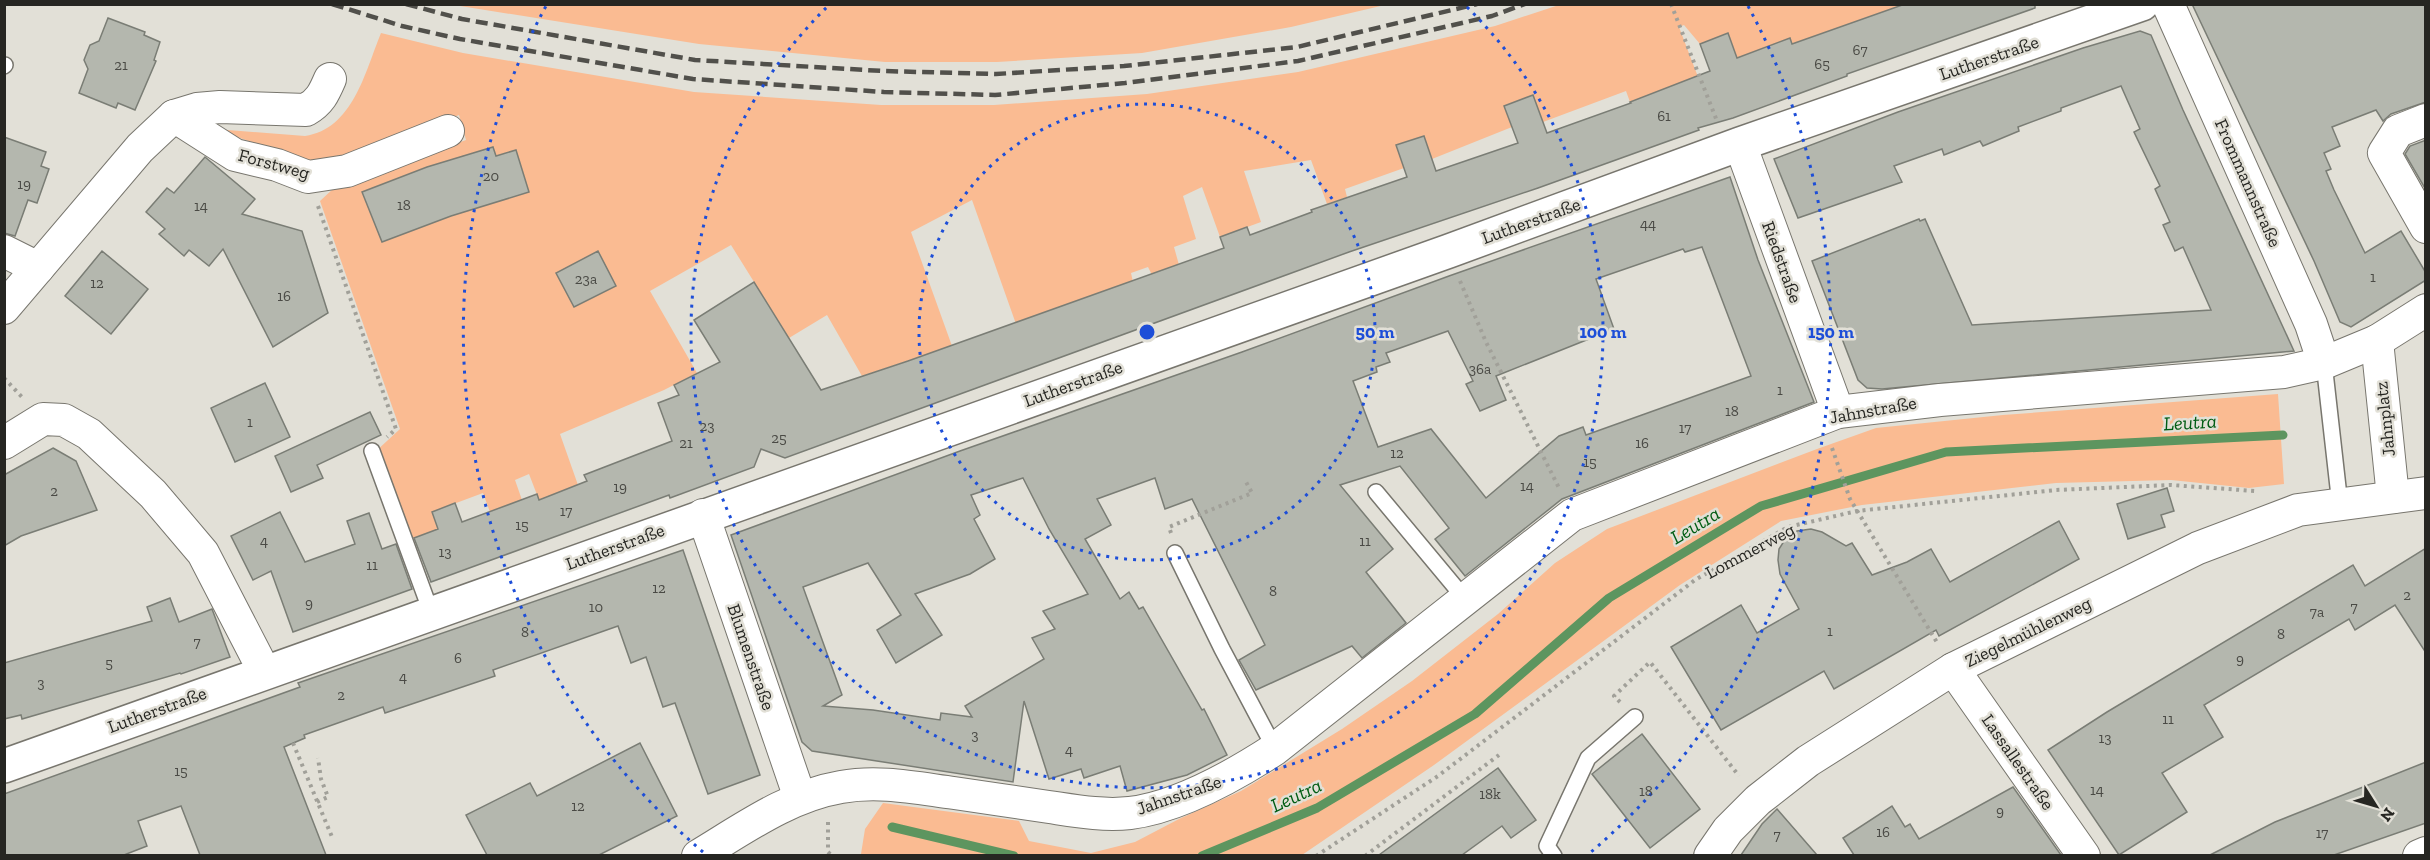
<svg xmlns="http://www.w3.org/2000/svg" width="2430" height="860" font-family="'Zilla Slab',serif">
  <style>
    .green { fill: #fabb92 }
    .lines { fill: none; stroke-linecap: round; stroke-linejoin: round }
    .stream { stroke: #5d955f; stroke-width: 9 }
    .building { fill: #b4b7ae; stroke: #7a7d75; stroke-width: 1.5; fill-rule: evenodd }
    .service-casing { stroke: #78766e; stroke-width: 18 }
    .minor-casing { stroke: #78766e; stroke-width: 34 }
    .tertiary-casing { stroke: #78766e; stroke-width: 36 }
    .path { stroke: #a1a099; stroke-width: 4; stroke-dasharray: 3 4.5; stroke-linecap: butt }
    .service { stroke: #fff; stroke-width: 15 }
    .minor { stroke: #fff; stroke-width: 32 }
    .tertiary { stroke: #fff; stroke-width: 33 }
    .rail { stroke: #51504b; stroke-width: 4.5; stroke-dasharray: 12 6; stroke-linecap: butt }
    .ring { fill: none; stroke: #1d4ed8; stroke-width: 3; stroke-dasharray: 3 6 }
    .labels { text-anchor: middle; stroke-width: 5; stroke-linejoin: round; paint-order: stroke }
    .number-label { font-size: 15px; fill: #4a4a45 }
    .street-label { font-size: 18px; fill: #262622; stroke: #e2e0d7 }
    .water-label { font-size: 20px; font-style: italic; fill: #005c13; stroke: #e2e0d7 }
    .centre { fill: #1d4ed8; stroke: #e2e0d7; stroke-width: 3 }
    .ring-label { font-size: 18px; text-anchor: middle; font-weight: bold; fill: #1d4ed8; stroke: #e2e0d7; stroke-width: 5; stroke-linejoin: round; paint-order: stroke }
  </style>
  <rect width="100%" height="100%" fill="#e2e0d7"/>
  <g class="green">
    <polygon points="454,5 454,4 1385,5 1291,27 1142,53 997,62 885,62 699,44"/>
    <path d="M1559,5h346l-113,39 -2,-5 -53,19 -9,-25 -28,11 -16,-19 -5,2 19,50 -68,25 -4,-11 -83,31 -10,-27 -29,11 8,21 -80,32 -8,-23 -27,9 7,23 -59,21 2,8 -20,7 -16,-44 -67,11 17,51 -41,15 -18,-50 -19,9 13,43 -22,8 5,18 -27,10 -4,-8 -17,6 2,9 -117,42 -44,-124 -61,32 41,114 -90,30 -35,-61 -38,23 -58,-93 -81,46 47,82 -33,17 -104,44 18,51 -39,15 -10,-26 -14,6 7,20 -32,12 -7,-19 -51,19 6,17 -27,10 -36,-87 25,-23 -80,-228 14,-13 132,-48 -7,-25 -121,47 -40,-3 -83,-30 90,7c48,-7 60,-64 76,-103l82,20 231,39 187,13h113l153,-11 151,-22 197,-46z"/>
    <polygon points="2278,394 2284,484 2249,488 2171,480 2056,483 1862,505 1781,521 1680,585 1434,765 1302,855 861,854 865,829 883,803 1019,821 1029,841 1091,853 1135,842 1179,819 1241,791 1342,729 1412,681 1498,614 1555,563 1607,529 1817,449 1876,428 2003,415"/>
  </g>
  <g class="lines">
    <g class="stream">
      <polyline points="892,827 1014,856"/>
      <polyline points="1202,856 1317,808 1475,714 1609,598 1761,506 1946,452 2283,435"/>
    </g>
  </g>
  <g class="building">
    <polygon points="1905,4 2035,4 2035,8 1847,74 1847,76 1733,118 1698,128 1699,130 1538,188 1349,252 785,458 761,449 754,467 670,498 669,495 431,582 414,538 438,529 432,512 455,503 462,522 537,494 539,500 587,481 584,475 672,441 658,403 679,395 674,385 720,362 694,320 754,282 821,390 908,361 1224,248 1220,237 1247,227 1250,235 1312,212 1311,210 1407,177 1396,145 1424,136 1436,171 1518,143 1504,106 1533,95 1547,133 1631,103 1630,102 1710,71 1700,44 1728,33 1737,58 1790,38 1792,44"/>
    <polygon points="2192,4 2426,4 2426,102 2391,114 2383,121 2376,110 2332,127 2340,146 2324,153 2331,169 2326,171 2334,190 2365,253 2401,231 2426,273 2426,280 2351,327 2340,322 2314,261"/>
    <polygon points="108,18 145,32 144,35 160,42 154,60 156,61 135,110 118,103 116,108 79,93 88,69 84,60 90,45 99,41"/>
    <polygon points="2140,31 2151,35 2183,110 2294,351 1882,389 1867,388 1858,380 1812,261 1919,219 1920,221 1925,219 1972,325 2211,310 2183,247 2175,251 2163,225 2170,222 2155,189 2160,186 2134,132 2140,129 2121,86 2061,108 2061,111 2018,127 2019,131 1983,146 1980,141 1944,155 1942,149 1894,166 1902,182 1798,218 1774,159 1898,112 2083,48"/>
    <polygon points="4,137 46,152 41,166 49,169 37,203 28,200 15,236 4,233"/>
    <polygon points="2426,140 2426,190 2405,154 2410,146"/>
    <polygon points="493,147 496,156 516,150 529,192 451,216 382,242 362,192 427,167"/>
    <polygon points="205,157 255,199 242,214 302,231 328,313 273,347 223,249 209,266 189,250 184,256 159,234 165,229 146,212 167,188 174,193"/>
    <path d="M1730,177l28,83 56,142 -252,97 -97,77 -30,-37 14,-11 -49,-62 -60,19 53,64 -27,23 40,51 -44,35 -10,-12 -96,44 -17,-30 26,-15 -73,-146 -27,10 -10,-31 -58,21 14,26 -26,14 35,60 9,-7 10,17 4,-2 59,103 2,-1 23,46 -40,20 -60,16 -7,-25 -36,12 -3,-9 -32,10 -25,-78 -11,81 -201,-31 -10,-9 -71,-207 229,-84 282,-99 207,-76zM1702,247l49,129 -165,59 -3,-8 -24,9 -73,62 -55,-69 -53,18 -25,-66 24,-9 -1,-5 14,-5 -4,-9 62,-22 25,50 -7,3 14,27 26,-11 -10,-24 118,-47 -18,-50 87,-30 2,3zM1023,478l26,51 39,65 -45,17 12,18 -23,9 12,21 -79,47 7,11 -31,-4 -1,7 -67,-10 -50,-4 19,-11 -39,-108 65,-24 33,52 -24,15 19,33 46,-28 -27,-41 55,-20 25,-15 -21,-40 6,-4 -9,-20z"/>
    <polygon points="102,251 148,289 111,334 65,296"/>
    <polygon points="598,251 616,286 574,307 556,273"/>
    <polygon points="265,383 290,437 235,462 211,408"/>
    <polygon points="370,412 381,435 317,465 323,478 291,492 275,456"/>
    <polygon points="53,448 76,461 97,510 21,536 4,546 4,475"/>
    <polygon points="2167,488 2174,511 2161,515 2165,527 2128,539 2117,504"/>
    <polygon points="280,512 305,562 355,544 347,521 369,513 382,549 396,544 412,589 293,632 271,571 253,580 231,536"/>
    <polygon points="2059,521 2079,559 1939,636 1936,630 1834,689 1824,671 1721,730 1671,647 1741,605 1757,633 1799,609 1780,574 1778,560 1779,549 1786,538 1797,531 1811,529 1822,532 1846,546 1852,543 1872,575 1907,562 1931,549 1950,582"/>
    <polygon points="2426,548 2426,653 2395,605 2355,630 2349,619 2204,705 2223,737 2162,773 2187,812 2119,855 2048,750 2107,712 2353,565 2365,586"/>
    <polygon points="683,550 760,775 708,794 675,703 663,707 646,657 631,663 618,626 493,670 495,676 385,713 383,707 304,735 305,738 284,747 326,855 200,855 181,806 138,821 147,846 124,855 4,855 4,794 300,687 298,683"/>
    <polygon points="170,598 179,622 212,609 230,657 181,674 180,673 22,719 21,715 4,719 4,663 152,621 147,607"/>
    <polygon points="1642,734 1700,809 1650,848 1592,774"/>
    <polygon points="640,743 677,816 599,855 487,855 466,815 530,783 537,796"/>
    <polygon points="2426,762 2426,823 2334,855 2210,855 2275,822"/>
    <polygon points="1498,768 1536,820 1511,838 1502,826 1462,855 1379,855"/>
    <polygon points="2013,787 2061,855 1854,855 1843,838 1892,806 1905,827 1910,824 1919,839"/>
    <polygon points="1777,809 1817,855 1741,855 1762,824"/>
  </g>
  <g class="lines">
    <defs>
      <g id="service">
        <polyline points="4,66 5,65"/>
        <polyline points="2324,363 2340,505"/>
        <polyline points="372,451 431,612"/>
        <polyline points="1376,492 1466,600"/>
        <polyline points="1175,553 1222,649 1275,749"/>
        <polyline points="1554,856 1547,846 1588,758 1635,717"/>
      </g>
      <g id="minor">
        <polyline points="2168,4 2311,324 2324,363"/>
        <polyline points="174,116 235,155 277,165 308,177 347,171 448,131"/>
        <polyline points="2426,120 2398,131 2384,153 2426,227"/>
        <polyline points="1740,144 1838,412"/>
        <polyline points="4,251 38,268"/>
        <path d="M4,308l136,-160 34,-32 23,-7 23,-2 86,3c14,-8 18,-17 24,-31"/>
        <polyline points="2377,341 2393,497"/>
        <polyline points="4,443 43,419 64,420 89,434 153,494 203,553 264,671"/>
        <polyline points="703,515 800,798"/>
        <polyline points="1953,669 2084,856"/>
        <path d="M698,856c45,-27 90,-60 143,-69 38,-7 75,1 113,6 32,5 63,9 95,14 27,4 54,9 81,6 49,-6 105,-38 145,-64l297,-234 266,-103 102,-12 344,-28 40,-9 53,-22 49,-31"/>
        <polyline points="1710,856 1728,830 1758,800 1808,761 1953,669 2198,548 2298,510 2426,493"/>
        <polyline points="2419,856 2426,853"/>
      </g>
      <polyline id="tertiary" points="4,766 1449,251 1740,144 2142,4"/>
    </defs>
    <use href="#service" class="service-casing"/>
    <use href="#minor" class="minor-casing"/>
    <use href="#tertiary" class="tertiary-casing"/>
    <g class="path">
      <polyline points="1671,4 1717,121"/>
      <polyline points="318,206 396,429 387,437"/>
      <polyline points="1460,281 1486,342 1559,488"/>
      <polyline points="4,378 22,397"/>
      <polyline points="1832,448 1850,499 1938,644"/>
      <polyline points="1171,533 1169,527 1252,493 1245,480"/>
      <polyline points="1620,702 1614,696 1650,662 1739,776"/>
      <polyline points="293,743 332,837"/>
      <polyline points="317,802 328,797 321,779 318,758"/>
      <polyline points="828,822 828,852 832,856"/>
      <polyline points="130,856 130,854"/>
      <polyline points="1316,856 1438,776 1695,580 1788,527 1857,511 2056,490 2171,485 2255,491"/>
      <polyline points="1365,856 1499,755"/>
    </g>
    <use href="#service" class="service"/>
    <use href="#minor" class="minor"/>
    <use href="#tertiary" class="tertiary"/>
    <g class="rail">
      <polyline points="332,4 402,26 460,39 693,79 884,92 995,95 1125,83 1298,61 1492,16 1525,4"/>
      <polyline points="406,4 462,19 695,60 883,71 996,74 1124,66 1297,47 1477,4"/>
    </g>
  </g>
  <g class="ring">
    <circle cx="1147" cy="332" r="228"/>
    <path d="M1467 7A456 456 0 1 1 827 7"/>
    <path d="M703 852A684 684 0 0 1 546 6M1748 6A684 684 0 0 1 1591 852"/>
  </g>
  <g class="labels">
    <g class="number-label">
      <text x="1860" y="55">67</text>
      <text x="1822" y="69">65</text>
      <text x="121" y="70">21</text>
      <text x="1664" y="121">61</text>
      <text x="491" y="181">20</text>
      <text x="24" y="189">19</text>
      <text x="404" y="210">18</text>
      <text x="201" y="211">14</text>
      <text x="1648" y="229">44</text>
      <text x="2373" y="282">1</text>
      <text x="586" y="284">23a</text>
      <text x="97" y="288">12</text>
      <text x="284" y="301">16</text>
      <text x="1480" y="374">36a</text>
      <text x="1780" y="395">1</text>
      <text x="1732" y="416">18</text>
      <text x="250" y="427">1</text>
      <text x="707" y="431">23</text>
      <text x="1685" y="433">17</text>
      <text x="779" y="443">25</text>
      <text x="686" y="448">21</text>
      <text x="1642" y="448">16</text>
      <text x="1397" y="458">12</text>
      <text x="1590" y="467">15</text>
      <text x="1527" y="491">14</text>
      <text x="620" y="492">19</text>
      <text x="54" y="496">2</text>
      <text x="566" y="516">17</text>
      <text x="522" y="530">15</text>
      <text x="264" y="546">4</text>
      <text x="1365" y="546">11</text>
      <text x="445" y="557">13</text>
      <text x="372" y="570">11</text>
      <text x="659" y="593">12</text>
      <text x="1273" y="596">8</text>
      <text x="2407" y="600">2</text>
      <text x="309" y="608">9</text>
      <text x="596" y="612">10</text>
      <text x="2354" y="612">7</text>
      <text x="2317" y="617">7a</text>
      <text x="1830" y="636">1</text>
      <text x="525" y="637">8</text>
      <text x="2281" y="639">8</text>
      <text x="197" y="647">7</text>
      <text x="458" y="663">6</text>
      <text x="2240" y="664">9</text>
      <text x="109" y="668">5</text>
      <text x="403" y="682">4</text>
      <text x="41" y="688">3</text>
      <text x="341" y="700">2</text>
      <text x="2168" y="724">11</text>
      <text x="975" y="740">3</text>
      <text x="2105" y="743">13</text>
      <text x="1069" y="755">4</text>
      <text x="181" y="776">15</text>
      <text x="2097" y="795">14</text>
      <text x="1646" y="796">18</text>
      <text x="1490" y="799">18k</text>
      <text x="578" y="811">12</text>
      <text x="2000" y="816">9</text>
      <text x="1883" y="837">16</text>
      <text x="2322" y="838">17</text>
      <text x="1777" y="840">7</text>
    </g>
    <g class="street-label">
      <text transform="translate(1989 58) rotate(-19)" y="6">Lutherstraße</text>
      <text transform="translate(274 164) rotate(15)" y="6">Forstweg</text>
      <text transform="translate(2248 183) rotate(66)" y="6">Frommannstraße</text>
      <text transform="translate(1531 221) rotate(-20)" y="6">Lutherstraße</text>
      <text transform="translate(1782 262) rotate(70)" y="6">Riedstraße</text>
      <text transform="translate(1073 384) rotate(-20)" y="6">Lutherstraße</text>
      <text transform="translate(1873 410) rotate(-10)" y="6">Jahnstraße</text>
      <text transform="translate(2385 419) rotate(-96)" y="6">Jahnplatz</text>
      <text transform="translate(615 547) rotate(-20)" y="6">Lutherstraße</text>
      <text transform="translate(1750 551) rotate(-28)" y="6">Lommerweg</text>
      <text transform="translate(2028 632) rotate(-26)" y="6">Ziegelmühlenweg</text>
      <text transform="translate(751 657) rotate(71)" y="6">Blumenstraße</text>
      <text transform="translate(157 710) rotate(-20)" y="6">Lutherstraße</text>
      <text transform="translate(2018 762) rotate(55)" y="6">Lassallestraße</text>
      <text transform="translate(1179 795) rotate(-19)" y="6">Jahnstraße</text>
    </g>
    <g class="water-label">
      <text transform="translate(2190 422) rotate(-3)" y="7">Leutra</text>
      <text transform="translate(1695 525) rotate(-31)" y="7">Leutra</text>
      <text transform="translate(1296 795) rotate(-25)" y="7">Leutra</text>
    </g>
  </g>
  <circle cx="1147" cy="332" r="9" class="centre"/>
  <g class="ring-label">
    <text x="1375" y="338">50 m</text>
    <text x="1603" y="338">100 m</text>
    <text x="1831" y="338">150 m</text>
  </g>
  <rect width="2430" height="860" fill="none" stroke="#262622" stroke-width="12"/>
  <g transform="translate(2376 806) rotate(127)" stroke="#e2e0d7" stroke-width="4.5" paint-order="stroke">
  <path d="M0-4.5L10 22L0 15L-10 22Z" fill="#262622"/>
  <text y="-9" font-size="16" font-weight="bold" text-anchor="middle" fill="#262622">N</text>
  </g>
</svg>
